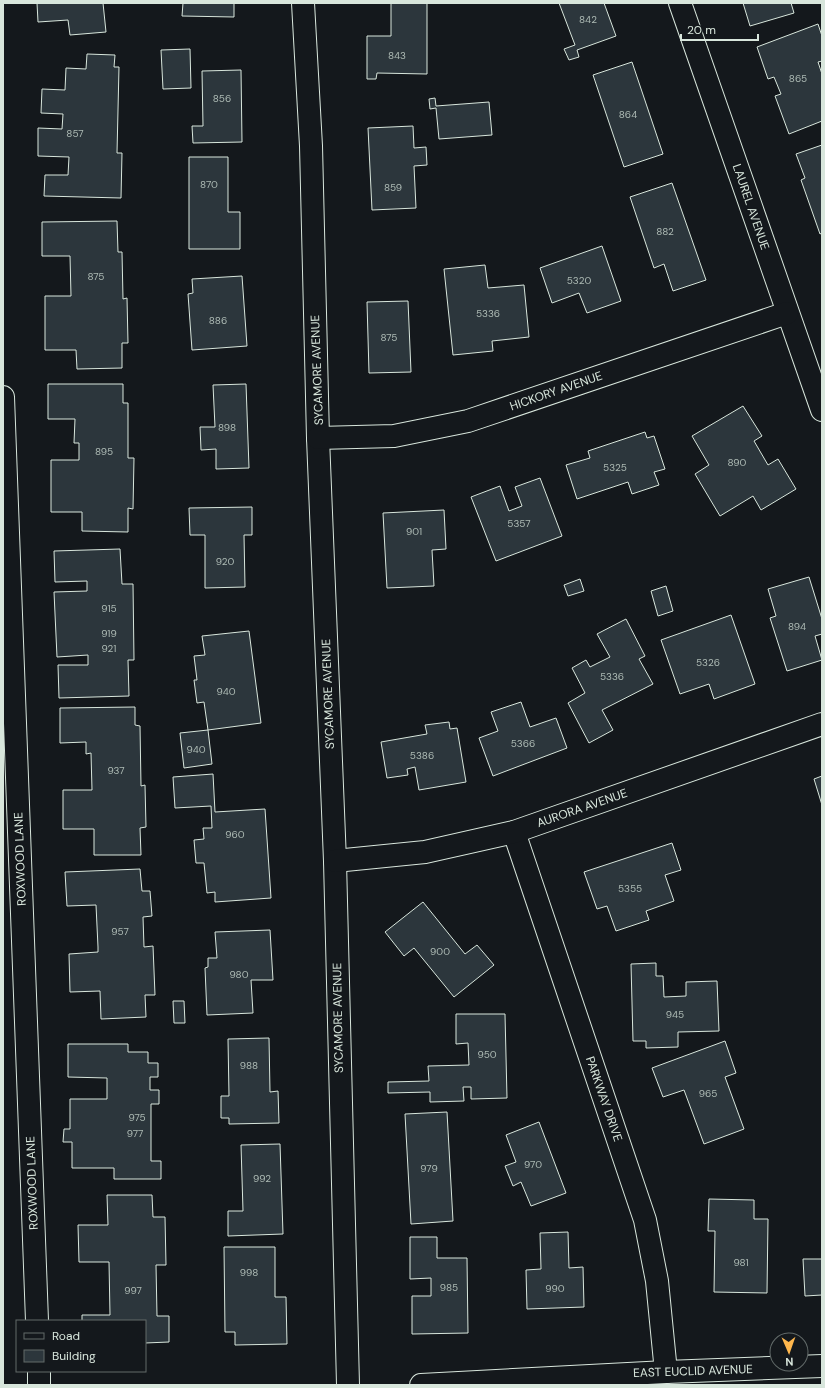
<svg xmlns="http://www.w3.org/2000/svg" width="825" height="1388" font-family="'DM Sans',sans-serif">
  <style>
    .building { fill: #2c363c; stroke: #d8e6dc }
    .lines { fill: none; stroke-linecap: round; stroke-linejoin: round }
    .minor-casing { stroke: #d8e6dc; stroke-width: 24 }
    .minor { stroke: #14181c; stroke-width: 22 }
    .labels { text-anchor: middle; stroke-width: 3; stroke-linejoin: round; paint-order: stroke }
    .number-label { font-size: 10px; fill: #adbab4 }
    .street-label { font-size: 12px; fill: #d8e6dc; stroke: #14181c }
  </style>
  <rect width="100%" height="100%" fill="#14181c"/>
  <g class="building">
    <polygon points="37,3 103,3 106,32 70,35 68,20 38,22"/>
    <polygon points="183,3 234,3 234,17 182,16"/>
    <polygon points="391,3 427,3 427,74 377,73 376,79 367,79 367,36 391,36"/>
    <polygon points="559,3 604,3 616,36 577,50 579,57 569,60 564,49 575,45"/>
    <polygon points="743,3 791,3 794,13 750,26"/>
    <polygon points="818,24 822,36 822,61 818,62 822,74 822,121 789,134 775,96 781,94 774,77 768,79 757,47"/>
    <polygon points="190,49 191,88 163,89 161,50"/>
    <polygon points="87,54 115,55 114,67 119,67 117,153 122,153 121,198 44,196 45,175 68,175 69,157 38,156 38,128 62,129 63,114 41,113 42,89 65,90 66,68 86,69"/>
    <polygon points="632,62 663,154 624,167 593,75"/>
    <polygon points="241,70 242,142 193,143 192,126 203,126 202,71"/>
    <polygon points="435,98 436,106 489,102 492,135 439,139 436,108 430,109 429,99"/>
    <polygon points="413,126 414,148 426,147 427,165 414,166 416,208 372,210 368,128"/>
    <polygon points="822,145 822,233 820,234 801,180 805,178 796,154"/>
    <polygon points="189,157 228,157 228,212 240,212 240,249 189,249"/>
    <polygon points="672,183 706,280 673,291 664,264 654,268 630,197"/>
    <polygon points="117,221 118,252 122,252 123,299 127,298 128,343 122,343 122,368 77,369 76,350 45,350 45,296 71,296 70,256 42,256 42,222"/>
    <polygon points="602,246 621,301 587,313 579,293 552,303 540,268"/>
    <polygon points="485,265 488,288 524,285 529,337 492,341 493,351 453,355 444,269"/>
    <polygon points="242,276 247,346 192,350 188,294 193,293 192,279"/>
    <polygon points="408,301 411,372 369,373 367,302"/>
    <polygon points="48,384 123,384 123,403 128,403 128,458 134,458 133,509 128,508 128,532 82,531 82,512 51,512 51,460 79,460 79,443 74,443 75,419 48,419"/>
    <polygon points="246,384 249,468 216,469 216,449 201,450 200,427 215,427 213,385"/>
    <polygon points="743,406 762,436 754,441 768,465 778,459 796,489 761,510 753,496 720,516 695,474 709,465 692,436"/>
    <polygon points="645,432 647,438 654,436 665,469 654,472 659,485 632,494 628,482 577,499 566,465 590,458 588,451"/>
    <polygon points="540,478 562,536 496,561 471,497 500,486 509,511 522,506 515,487"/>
    <polygon points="252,507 252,535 244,535 245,587 205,588 205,535 190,535 189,508"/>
    <polygon points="444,510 446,549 432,550 434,586 387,588 383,513"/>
    <polygon points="120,549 122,584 133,584 134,660 128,660 129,696 59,698 58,665 88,665 88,655 57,657 54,592 87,591 87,581 55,582 54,551"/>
    <polygon points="809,577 822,619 822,634 815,636 822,660 787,671 770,618 776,616 768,589"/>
    <polygon points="580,579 584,591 568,596 564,585"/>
    <polygon points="666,586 673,611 658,616 651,591"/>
    <polygon points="731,615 755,684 714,699 709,684 680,694 661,640"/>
    <polygon points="626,619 645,656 639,659 653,684 602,710 613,730 589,743 568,703 585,693 572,668 586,660 590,667 610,657 597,634"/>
    <polygon points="249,631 261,723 208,730 204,702 197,703 194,680 197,680 194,656 205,655 202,636"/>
    <polygon points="521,702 530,727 556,718 567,748 493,776 479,738 498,731 491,712"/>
    <polygon points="135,707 135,725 140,726 141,786 145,785 146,827 140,828 141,855 94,855 94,829 63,829 63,790 92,790 91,753 86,754 86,742 60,743 60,708"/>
    <polygon points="449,722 450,729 457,728 466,782 419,790 415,767 407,769 408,775 387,778 381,742 427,734 425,725"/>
    <polygon points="208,730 212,764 184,768 180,733"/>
    <polygon points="213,774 215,812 265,809 271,898 215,902 215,892 207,893 204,863 196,863 194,840 204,839 203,828 212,828 211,806 175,808 173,777"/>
    <polygon points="822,776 822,805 814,779"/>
    <polygon points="672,843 681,870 665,875 674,901 646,911 649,920 616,931 607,906 597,909 584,872"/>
    <polygon points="140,869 142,891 150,891 152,916 143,917 144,947 153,946 155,995 145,995 146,1017 101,1019 100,991 70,992 69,954 98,952 98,947 96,905 67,906 65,872"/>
    <polygon points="423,902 465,954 477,945 494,965 454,997 414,948 404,956 385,932"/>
    <polygon points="270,930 273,980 251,980 253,1013 207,1015 205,968 208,967 208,958 217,958 215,932"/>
    <polygon points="656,963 656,976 663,976 664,997 686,996 686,982 717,981 719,1031 678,1032 678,1047 646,1048 646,1041 633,1041 631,964"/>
    <polygon points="173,1001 184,1001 185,1023 174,1023"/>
    <polygon points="456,1014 505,1014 507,1098 471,1099 471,1087 463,1087 464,1101 430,1102 430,1092 388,1093 388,1082 429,1081 428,1066 469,1065 468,1043 456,1044"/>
    <polygon points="269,1038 270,1092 278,1091 279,1123 229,1124 229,1118 221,1118 221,1096 229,1096 228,1039"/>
    <polygon points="725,1041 736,1073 725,1077 744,1129 704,1144 684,1090 663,1097 652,1068"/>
    <polygon points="68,1044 128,1044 128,1052 148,1052 148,1063 158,1063 158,1077 150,1077 150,1090 159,1090 159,1104 151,1104 151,1161 161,1161 161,1179 114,1179 114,1168 72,1168 72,1142 63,1142 64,1129 70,1129 70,1099 107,1099 107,1078 68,1077"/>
    <polygon points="447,1112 453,1221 411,1224 405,1114"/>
    <polygon points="539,1122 566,1193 531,1206 521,1182 513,1186 505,1166 516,1162 506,1135"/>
    <polygon points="280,1144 283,1234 228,1236 228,1211 243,1211 241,1145"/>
    <polygon points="107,1195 152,1195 153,1217 165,1217 166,1265 156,1265 157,1316 169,1316 169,1342 145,1343 145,1321 82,1321 82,1315 110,1315 109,1262 79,1262 78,1225 108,1225"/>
    <polygon points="709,1199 754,1200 754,1219 768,1219 767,1293 714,1292 715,1231 708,1231"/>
    <polygon points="568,1232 569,1268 583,1267 584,1307 527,1309 526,1270 541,1269 540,1233"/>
    <polygon points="410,1237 437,1237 437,1258 467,1258 468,1333 412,1334 412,1296 431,1296 431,1278 410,1279"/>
    <polygon points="224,1247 275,1247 275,1297 286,1297 287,1344 235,1345 235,1332 225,1332"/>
    <polygon points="803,1259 822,1259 822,1295 805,1296"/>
  </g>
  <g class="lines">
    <defs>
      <g id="minor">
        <polyline points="303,3 311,146 318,438 335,861 348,1385"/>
        <polyline points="680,3 822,410"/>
        <polyline points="3,397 37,1321"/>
        <polyline points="318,438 394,436 468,421 787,313"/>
        <polyline points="514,832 645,1220 657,1281 666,1372"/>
        <polyline points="335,861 425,852 514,832 822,724"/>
        <polyline points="39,1371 39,1385"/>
        <polyline points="421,1385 666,1372 822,1366"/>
      </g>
    </defs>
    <use href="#minor" class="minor-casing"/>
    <use href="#minor" class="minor"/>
  </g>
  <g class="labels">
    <g class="number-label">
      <text x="588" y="23">842</text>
      <text x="397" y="59">843</text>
      <text x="798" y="82">865</text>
      <text x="222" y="102">856</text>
      <text x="628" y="118">864</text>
      <text x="75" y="137">857</text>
      <text x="209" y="188">870</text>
      <text x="393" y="191">859</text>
      <text x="665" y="235">882</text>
      <text x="96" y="280">875</text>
      <text x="579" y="284">5320</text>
      <text x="488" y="317">5336</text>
      <text x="218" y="324">886</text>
      <text x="389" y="341">875</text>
      <text x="227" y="431">898</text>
      <text x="104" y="455">895</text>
      <text x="737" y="466">890</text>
      <text x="615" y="471">5325</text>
      <text x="519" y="527">5357</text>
      <text x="414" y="535">901</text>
      <text x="225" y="565">920</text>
      <text x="109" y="612">915</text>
      <text x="797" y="630">894</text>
      <text x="109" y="637">919</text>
      <text x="109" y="652">921</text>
      <text x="708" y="666">5326</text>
      <text x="612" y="680">5336</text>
      <text x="226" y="695">940</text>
      <text x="523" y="747">5366</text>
      <text x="196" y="753">940</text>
      <text x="422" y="759">5386</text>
      <text x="116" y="774">937</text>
      <text x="235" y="838">960</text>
      <text x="630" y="892">5355</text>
      <text x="120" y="935">957</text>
      <text x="440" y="955">900</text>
      <text x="239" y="978">980</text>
      <text x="675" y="1018">945</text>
      <text x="487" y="1058">950</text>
      <text x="249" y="1069">988</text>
      <text x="708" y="1097">965</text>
      <text x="137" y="1121">975</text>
      <text x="135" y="1137">977</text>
      <text x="533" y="1168">970</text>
      <text x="429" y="1172">979</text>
      <text x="262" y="1182">992</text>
      <text x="741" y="1266">981</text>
      <text x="249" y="1276">998</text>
      <text x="449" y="1291">985</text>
      <text x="555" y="1292">990</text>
      <text x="133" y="1294">997</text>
    </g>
    <g class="street-label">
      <text transform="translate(751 207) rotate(71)" y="4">LAUREL AVENUE</text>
      <text transform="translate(317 370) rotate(-92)" y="4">SYCAMORE AVENUE</text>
      <text transform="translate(556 391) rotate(-19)" y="4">HICKORY AVENUE</text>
      <text transform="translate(328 694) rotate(-92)" y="4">SYCAMORE AVENUE</text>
      <text transform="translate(582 808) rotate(-19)" y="4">AURORA AVENUE</text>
      <text transform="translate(20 859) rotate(-92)" y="4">ROXWOOD LANE</text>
      <text transform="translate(338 1018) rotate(-91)" y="4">SYCAMORE AVENUE</text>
      <text transform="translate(604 1099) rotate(71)" y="4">PARKWAY DRIVE</text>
      <text transform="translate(32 1183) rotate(-92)" y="4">ROXWOOD LANE</text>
      <text transform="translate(693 1371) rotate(-2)" y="4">EAST EUCLID AVENUE</text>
    </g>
  </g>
  <rect width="825" height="1388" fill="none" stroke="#d8e6dc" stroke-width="8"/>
  <rect x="16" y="1320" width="130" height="52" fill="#14181c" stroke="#626a69"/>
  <rect x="24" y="1333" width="20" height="6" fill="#14181c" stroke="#626a69"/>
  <text x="52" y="1340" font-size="12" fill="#d8e6dc">Road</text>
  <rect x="24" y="1350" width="20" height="12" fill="#2c363c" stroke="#626a69"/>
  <text x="52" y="1360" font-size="12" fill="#d8e6dc">Building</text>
  <g transform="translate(789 1352) rotate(178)"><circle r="19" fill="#14181c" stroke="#626a69"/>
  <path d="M0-3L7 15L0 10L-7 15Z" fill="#ffb74d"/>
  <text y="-6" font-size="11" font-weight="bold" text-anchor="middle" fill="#d8e6dc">N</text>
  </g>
  <path d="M681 34v6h77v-6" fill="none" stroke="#d8e6dc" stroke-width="2"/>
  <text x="687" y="34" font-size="12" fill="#d8e6dc" stroke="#14181c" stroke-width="3" paint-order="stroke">20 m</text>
</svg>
